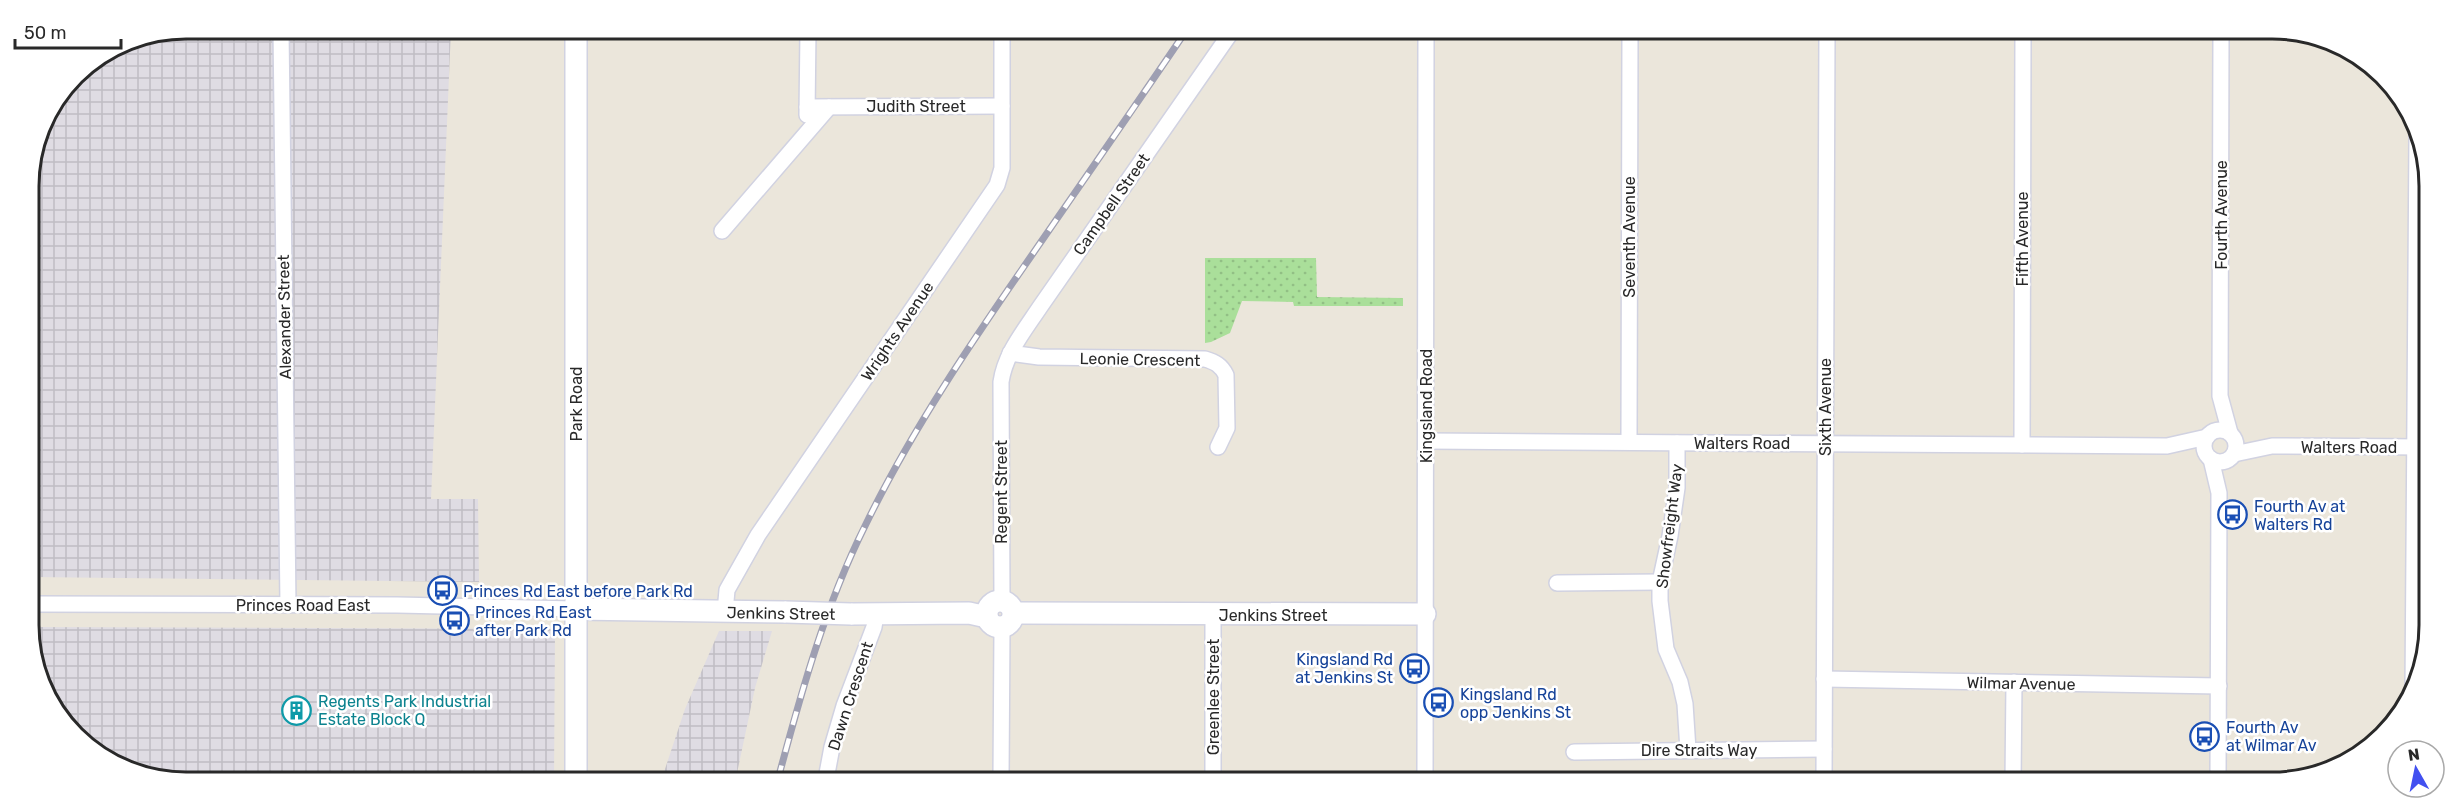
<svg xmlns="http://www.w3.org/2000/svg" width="2458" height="811" font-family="Rubik,sans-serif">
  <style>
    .industrial { fill: url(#industrial-grid) }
    .park { fill: url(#park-dots) }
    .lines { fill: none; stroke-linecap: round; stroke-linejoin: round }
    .street-casing { stroke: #d1d2e1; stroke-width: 18 }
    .secondary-casing { stroke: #d1d2e1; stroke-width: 24 }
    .street { stroke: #fff; stroke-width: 15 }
    .secondary { stroke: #fff; stroke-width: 21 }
    .rail-casing { stroke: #9e9fb2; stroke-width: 7 }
    .rail { stroke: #fff; stroke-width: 4.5; stroke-dasharray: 14; stroke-linecap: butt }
    .secondary-bridge-casing { stroke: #d1d2e1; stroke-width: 24; stroke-linecap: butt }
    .secondary-bridge { stroke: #fff; stroke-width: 21 }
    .labels { text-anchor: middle; stroke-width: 5; stroke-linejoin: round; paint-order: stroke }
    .street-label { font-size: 16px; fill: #292929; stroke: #fff }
    .transit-label { font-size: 16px; fill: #164399; stroke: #fff; text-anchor: start }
    .culture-label { font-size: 16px; fill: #0d838f; stroke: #fff; text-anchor: start }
    .rim { fill: none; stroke: #292929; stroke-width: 3 }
  </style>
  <defs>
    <pattern id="industrial-grid" width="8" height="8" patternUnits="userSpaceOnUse" patternTransform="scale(1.5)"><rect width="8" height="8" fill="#dfdce3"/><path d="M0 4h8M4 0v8" fill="none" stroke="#bfbdc3"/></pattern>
    <pattern id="park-dots" width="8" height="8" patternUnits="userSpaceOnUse" patternTransform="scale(1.5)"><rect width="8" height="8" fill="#aadf9a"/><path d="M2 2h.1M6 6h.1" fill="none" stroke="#92bf85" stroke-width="1.8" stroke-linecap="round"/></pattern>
  </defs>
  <rect width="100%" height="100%" fill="#ebe6db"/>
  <g class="industrial">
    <polygon points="186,29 451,29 431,499 478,499 479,582 31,577 29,176 41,125 75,74 126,40"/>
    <polygon points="31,627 555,629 554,778 145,777 68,729 31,656"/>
    <polygon points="719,631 772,631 755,688 736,778 662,778 685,709"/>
  </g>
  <polygon class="park" points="1205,258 1316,258 1317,297 1403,298 1403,306 1294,306 1293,302 1242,301 1230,333 1211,342 1205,343"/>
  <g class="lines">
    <defs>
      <g id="street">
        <polyline points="281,29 288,605"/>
        <polyline points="2221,34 2220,396 2230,433"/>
        <polyline points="807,107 1002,106"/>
        <polyline points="807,115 808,30"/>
        <polyline points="722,231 829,107"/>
        <path d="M1010,353l29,4 166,2c10,3 16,6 21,16l1,53 -9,19"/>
        <circle cx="2220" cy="446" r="16"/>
        <polyline points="1426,441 2167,446 2207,437"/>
        <polyline points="1629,442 1630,32"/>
        <polyline points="1677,443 1677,488 1670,536 1660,582 1660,601 1666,649 1680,682 1685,704 1688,750"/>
        <polyline points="2022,445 2023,33"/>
        <polyline points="2234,454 2272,446 2425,447"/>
        <polyline points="2211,459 2219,493 2218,782"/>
        <polyline points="1557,583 1660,582"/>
        <path d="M1002,601l-1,-219c4,-28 23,-51 39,-75l192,-276"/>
        <polyline points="31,604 397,605 575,609"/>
        <polyline points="725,612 727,590 758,535 997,185 1002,168 1002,31"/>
        <polyline points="1213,615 1213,780"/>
        <polyline points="1824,679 2219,686"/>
        <polyline points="2413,690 2417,135"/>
        <polyline points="1574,752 1824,749"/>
        <polyline points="826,779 832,747 844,706 874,627 876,614"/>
        <polyline points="1001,779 1002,628"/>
        <polyline points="1425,780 1426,32"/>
        <polyline points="1824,781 1827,33"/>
        <polyline points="2013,782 2014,682"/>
      </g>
      <g id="secondary">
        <circle cx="1000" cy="614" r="13"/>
        <polyline points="575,609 786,612"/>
        <polyline points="1014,613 1425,614"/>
        <polyline points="851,614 969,613 987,617"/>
        <polyline points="576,778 576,30"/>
      </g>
    </defs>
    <use href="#street" class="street-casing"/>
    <use href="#secondary" class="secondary-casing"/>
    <use href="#street" class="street"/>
    <use href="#secondary" class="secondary"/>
    <defs>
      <path id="rail" d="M778,779c23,-86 47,-173 87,-253 47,-97 108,-186 169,-274 51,-74 102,-147 152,-221"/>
    </defs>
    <use href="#rail" class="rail-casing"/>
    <use href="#rail" class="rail"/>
    <defs>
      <polyline id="secondary-bridge" points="786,612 851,614"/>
    </defs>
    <use href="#secondary-bridge" class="secondary-bridge-casing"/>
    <use href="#secondary-bridge" class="secondary-bridge"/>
  </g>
  <defs>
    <symbol id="bus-ring" viewBox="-11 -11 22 22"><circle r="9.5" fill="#fff" stroke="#1a4fb4" stroke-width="1.5"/><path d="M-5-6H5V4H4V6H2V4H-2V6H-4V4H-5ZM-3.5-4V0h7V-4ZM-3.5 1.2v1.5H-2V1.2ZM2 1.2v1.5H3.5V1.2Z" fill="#1a4fb4"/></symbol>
    <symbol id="building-ring" viewBox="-11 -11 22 22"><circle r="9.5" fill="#fff" stroke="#0f9aa8" stroke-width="1.5"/><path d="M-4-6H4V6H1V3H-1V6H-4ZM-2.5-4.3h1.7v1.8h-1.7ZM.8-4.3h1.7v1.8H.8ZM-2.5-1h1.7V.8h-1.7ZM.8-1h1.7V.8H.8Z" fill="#0f9aa8"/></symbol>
  </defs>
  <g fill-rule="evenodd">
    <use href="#bus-ring" x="2216" y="498" width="33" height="33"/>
    <use href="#bus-ring" x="426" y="574" width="33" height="33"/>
    <use href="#bus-ring" x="438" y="604" width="33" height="33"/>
    <use href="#bus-ring" x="1398" y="652" width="33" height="33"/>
    <use href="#bus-ring" x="1422" y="686" width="33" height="33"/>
    <use href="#building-ring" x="280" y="694" width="33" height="33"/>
    <use href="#bus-ring" x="2188" y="720" width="33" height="33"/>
  </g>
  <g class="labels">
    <g class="street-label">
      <text x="916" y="112">Judith Street</text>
      <text transform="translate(1111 204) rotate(-55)" y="6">Campbell Street</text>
      <text transform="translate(2221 215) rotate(-90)" y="6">Fourth Avenue</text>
      <text transform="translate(1629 237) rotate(-90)" y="6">Seventh Avenue</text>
      <text transform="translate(2022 239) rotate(-90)" y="6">Fifth Avenue</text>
      <text transform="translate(284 317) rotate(-91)" y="6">Alexander Street</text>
      <text transform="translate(897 331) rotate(-56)" y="6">Wrights Avenue</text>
      <text transform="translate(1140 359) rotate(1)" y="6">Leonie Crescent</text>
      <text transform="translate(576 404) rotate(-90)" y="6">Park Road</text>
      <text transform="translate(1426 406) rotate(-90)" y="6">Kingsland Road</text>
      <text transform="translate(1825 407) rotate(-90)" y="6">Sixth Avenue</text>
      <text x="1742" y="449">Walters Road</text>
      <text x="2349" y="453">Walters Road</text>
      <text transform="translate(1001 492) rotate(-90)" y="6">Regent Street</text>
      <text transform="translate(1669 526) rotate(-83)" y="6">Showfreight Way</text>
      <text x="303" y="611">Princes Road East</text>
      <text transform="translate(781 613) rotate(1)" y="6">Jenkins Street</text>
      <text x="1273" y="621">Jenkins Street</text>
      <text transform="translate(2021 683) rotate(1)" y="6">Wilmar Avenue</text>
      <text transform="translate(850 696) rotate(-72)" y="6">Dawn Crescent</text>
      <text transform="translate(1213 697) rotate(-90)" y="6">Greenlee Street</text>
      <text x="1699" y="756">Dire Straits Way</text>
    </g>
    <g class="transit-label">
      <text x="2254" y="512">Fourth Av at<tspan x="2254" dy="18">Walters Rd</tspan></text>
      <text x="463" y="597">Princes Rd East before Park Rd</text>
      <text x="475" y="618">Princes Rd East<tspan x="475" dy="18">after Park Rd</tspan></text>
      <text x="1393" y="665" text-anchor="end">Kingsland Rd<tspan x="1393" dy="18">at Jenkins St</tspan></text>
      <text x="1460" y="700">Kingsland Rd<tspan x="1460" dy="18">opp Jenkins St</tspan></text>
      <text x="2226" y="733">Fourth Av<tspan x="2226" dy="18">at Wilmar Av</tspan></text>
    </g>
    <g class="culture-label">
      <text x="318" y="707">Regents Park Industrial<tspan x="318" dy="18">Estate Block Q</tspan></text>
    </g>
  </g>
  <path d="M0 0H2458V811H0ZM186 39H2272A147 147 0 0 1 2419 186V625A147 147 0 0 1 2272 772H186A147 147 0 0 1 39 625V186A147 147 0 0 1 186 39Z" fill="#fff" fill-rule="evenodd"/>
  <path class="rim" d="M186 39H2272A147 147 0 0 1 2419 186V625A147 147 0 0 1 2272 772H186A147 147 0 0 1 39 625V186A147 147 0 0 1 186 39Z"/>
  <g transform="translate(2416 769) rotate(351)"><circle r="28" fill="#ffffff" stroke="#a9a9a9" stroke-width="1.5"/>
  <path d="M0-4.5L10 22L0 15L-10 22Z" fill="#4250f0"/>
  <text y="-9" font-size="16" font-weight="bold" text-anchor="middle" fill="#292929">N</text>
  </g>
  <path d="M15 39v9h106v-9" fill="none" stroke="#292929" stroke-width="3"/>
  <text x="24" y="39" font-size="18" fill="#292929" stroke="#ffffff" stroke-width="4.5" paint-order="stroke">50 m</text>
</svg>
